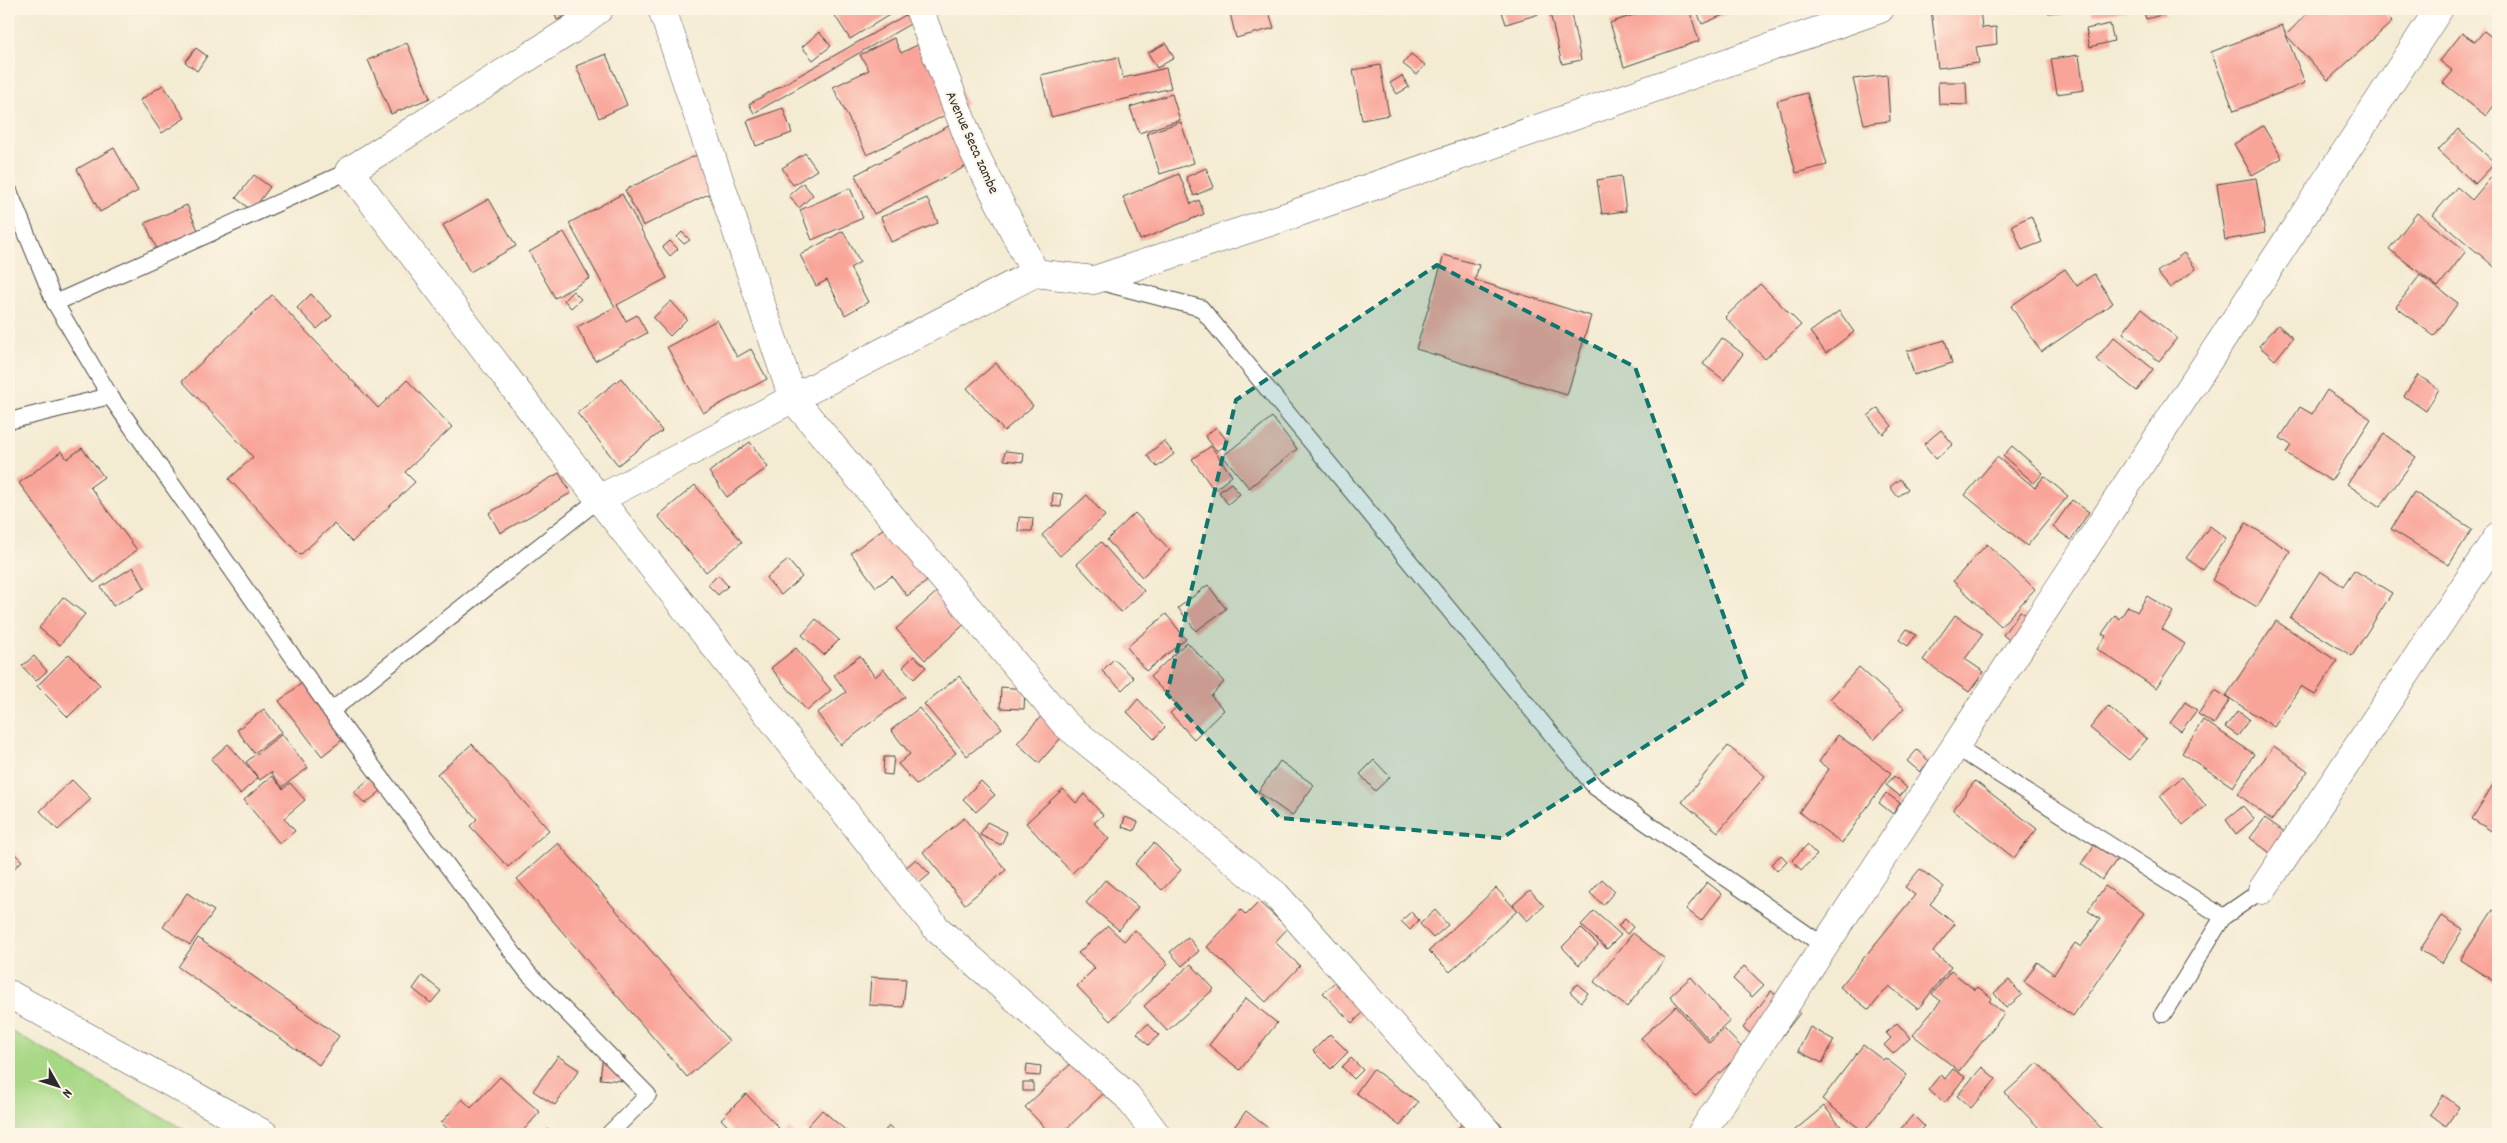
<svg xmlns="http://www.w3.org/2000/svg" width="2507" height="1143" font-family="Dekko,sans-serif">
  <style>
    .green { fill: #a7d886; stroke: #698258 }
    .building { fill: #f9a499 }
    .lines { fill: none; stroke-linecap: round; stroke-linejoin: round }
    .lane-casing { stroke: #494844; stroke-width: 18 }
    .street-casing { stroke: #494844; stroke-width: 29 }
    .secondary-casing { stroke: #494844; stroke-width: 29 }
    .lane { stroke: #fff; stroke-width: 16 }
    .street { stroke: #fff; stroke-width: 28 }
    .secondary { stroke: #fff; stroke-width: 28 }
    .marked { fill: #0f766e; fill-opacity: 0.2; stroke: #0f766e; stroke-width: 4; stroke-dasharray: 10 6; stroke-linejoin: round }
    .labels { text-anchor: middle; stroke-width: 4; stroke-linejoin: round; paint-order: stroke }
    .street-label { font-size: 15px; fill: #2b2b2b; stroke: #fcf5e5 }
  </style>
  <rect width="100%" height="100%" fill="#fcf5e5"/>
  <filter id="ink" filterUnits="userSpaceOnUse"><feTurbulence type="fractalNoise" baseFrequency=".02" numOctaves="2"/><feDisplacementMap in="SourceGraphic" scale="10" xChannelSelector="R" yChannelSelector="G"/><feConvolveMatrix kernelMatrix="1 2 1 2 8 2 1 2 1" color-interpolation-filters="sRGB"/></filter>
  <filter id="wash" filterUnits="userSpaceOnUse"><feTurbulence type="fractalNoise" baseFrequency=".0096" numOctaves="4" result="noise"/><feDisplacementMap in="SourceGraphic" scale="20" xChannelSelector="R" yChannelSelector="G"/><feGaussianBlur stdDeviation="1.12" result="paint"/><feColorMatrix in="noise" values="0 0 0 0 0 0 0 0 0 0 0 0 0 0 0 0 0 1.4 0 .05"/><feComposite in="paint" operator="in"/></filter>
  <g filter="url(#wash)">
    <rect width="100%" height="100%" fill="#f4ebd3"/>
    <polygon class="green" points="9,1030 192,1134 9,1134"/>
    <g id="blocks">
      <g class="building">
        <polygon points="553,9 582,9 557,20"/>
        <polygon points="846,9 899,9 850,39 835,16"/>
        <polygon points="916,9 933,11 754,113 749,104"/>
        <polygon points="1229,9 1268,9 1274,28 1236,38"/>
        <polygon points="1501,9 1537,9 1539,14 1506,24"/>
        <polygon points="1549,9 1570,9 1581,60 1562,64"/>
        <polygon points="1651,9 1689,9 1699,41 1624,67 1610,23"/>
        <polygon points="1696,9 1732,9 1733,11 1702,24"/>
        <polygon points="1931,9 1980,9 1982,28 1996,27 1997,44 1976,47 1979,63 1938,68"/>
        <polygon points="2048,9 2078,9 2078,10 2048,13"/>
        <polygon points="2092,9 2129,9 2129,10 2092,15"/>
        <polygon points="2143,9 2164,9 2165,14 2146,19"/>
        <polygon points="2311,9 2380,9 2392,22 2328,80 2286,35"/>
        <polygon points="2110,24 2114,41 2090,47 2086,29"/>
        <polygon points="2282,25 2305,83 2234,111 2211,52"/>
        <polygon points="2484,31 2498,42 2498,100 2486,116 2443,83 2453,71 2440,61 2462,33 2475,42"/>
        <polygon points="819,32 831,46 813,60 802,47"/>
        <polygon points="934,37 967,104 867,155 833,87 869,70 860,55 894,38 901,53"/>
        <polygon points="407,43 430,98 391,114 368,60"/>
        <polygon points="1166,43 1174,58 1157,68 1148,53"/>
        <polygon points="196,48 207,56 197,71 185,62"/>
        <polygon points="606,54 627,105 599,118 576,66"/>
        <polygon points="1411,54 1425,65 1417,75 1403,64"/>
        <polygon points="2079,55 2084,90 2057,94 2051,59"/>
        <polygon points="1118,57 1123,78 1166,68 1171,88 1051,117 1041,75"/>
        <polygon points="1380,65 1389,115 1362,120 1353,70"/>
        <polygon points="1887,75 1890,121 1864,124 1853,79"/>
        <polygon points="1402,76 1409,87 1397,94 1390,83"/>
        <polygon points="1938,82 1966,82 1967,105 1939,104"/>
        <polygon points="163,85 185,118 162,133 140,100"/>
        <polygon points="1807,93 1827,165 1796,173 1777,101"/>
        <polygon points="1172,94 1180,120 1139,133 1130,107"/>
        <polygon points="783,108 792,133 756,146 747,121"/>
        <polygon points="964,118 984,157 874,214 855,175"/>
        <polygon points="1181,122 1194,163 1160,174 1147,133"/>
        <polygon points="2263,126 2282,158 2252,175 2234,144"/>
        <polygon points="2458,129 2495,163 2475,184 2438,150"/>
        <polygon points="114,148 138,191 100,212 77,169"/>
        <polygon points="709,149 727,185 643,226 625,190"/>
        <polygon points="805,153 817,170 793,185 782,168"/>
        <polygon points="1206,168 1214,187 1194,196 1186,177"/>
        <polygon points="2498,169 2498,236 2496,238 2498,240 2498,270 2433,215 2457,187 2472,200"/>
        <polygon points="1179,174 1191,204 1199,200 1204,214 1140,240 1123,197"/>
        <polygon points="254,175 270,187 252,211 236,198"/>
        <polygon points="1621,176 1626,211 1602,214 1597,180"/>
        <polygon points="2256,178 2265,233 2225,240 2217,184"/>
        <polygon points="803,183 813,195 799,208 789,195"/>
        <polygon points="850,188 863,218 812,240 800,210"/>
        <polygon points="622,194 667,278 617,305 626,321 637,315 647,333 595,361 577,327 615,307 569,223"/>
        <polygon points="927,198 938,223 891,242 881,217"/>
        <polygon points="489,199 516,246 470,272 443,225"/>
        <polygon points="187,205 201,237 160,256 145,223"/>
        <polygon points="2417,213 2466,251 2438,287 2389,249"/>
        <polygon points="2031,216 2042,242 2022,250 2012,225"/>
        <polygon points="843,231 860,262 850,268 868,302 845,315 827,280 816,286 800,255"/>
        <polygon points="564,232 590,278 555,298 529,252"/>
        <polygon points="682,232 690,240 684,244 677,237"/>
        <polygon points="670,241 678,249 670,256 663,247"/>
        <polygon points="2184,253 2196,269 2170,288 2157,272"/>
        <polygon points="1444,255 1479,265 1475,280 1591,316 1567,395 1416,349"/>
        <polygon points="2065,269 2077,286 2094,274 2113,303 2041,352 2011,306"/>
        <polygon points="2420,275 2458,303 2434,336 2396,307"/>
        <polygon points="1760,284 1801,325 1765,359 1725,317"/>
        <polygon points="573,291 581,299 571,308 564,300"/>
        <polygon points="311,294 332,316 317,329 297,308"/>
        <polygon points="272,295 378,408 407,380 452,427 405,472 415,482 352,542 334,524 300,555 229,479 253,457 182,381"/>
        <polygon points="671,301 687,319 670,336 653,318"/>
        <polygon points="2141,309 2177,338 2159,361 2123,333"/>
        <polygon points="1839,311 1854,332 1826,353 1810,332"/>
        <polygon points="717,320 737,357 751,349 767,379 703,413 667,347"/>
        <polygon points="2278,325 2293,338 2275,360 2259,346"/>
        <polygon points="2114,337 2153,369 2137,391 2096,359"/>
        <polygon points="1722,338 1743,354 1724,380 1703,364"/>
        <polygon points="1945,340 1952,363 1914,375 1907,351"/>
        <polygon points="996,363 1033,406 1004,431 967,388"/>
        <polygon points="2418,375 2439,389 2426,411 2404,396"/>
        <polygon points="621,378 662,431 618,465 577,413"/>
        <polygon points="2327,390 2371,419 2331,481 2286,453 2291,445 2280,438 2300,407 2312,414"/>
        <polygon points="1878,408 1892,426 1883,434 1868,416"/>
        <polygon points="1272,417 1297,449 1249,488 1223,456"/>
        <polygon points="1216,427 1229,443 1217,451 1205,436"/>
        <polygon points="1941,430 1953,444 1936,459 1924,444"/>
        <polygon points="2384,434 2416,457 2380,507 2347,484"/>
        <polygon points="1164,441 1174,454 1157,467 1147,455"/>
        <polygon points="750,442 768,467 727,497 709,472"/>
        <polygon points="1211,446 1232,476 1214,490 1192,459"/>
        <polygon points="2012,446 2043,473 2034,483 2003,456"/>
        <polygon points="82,448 104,477 90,487 137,550 94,583 19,483 62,451 67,459"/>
        <polygon points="1005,451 1024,453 1023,462 1004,460"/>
        <polygon points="1997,457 2035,488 2044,476 2068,496 2027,546 1965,495"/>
        <polygon points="559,473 571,493 500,533 489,513"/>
        <polygon points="1900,479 1908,489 1898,497 1890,487"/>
        <polygon points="1231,483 1240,494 1228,504 1219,492"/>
        <polygon points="695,485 742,542 706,572 658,516"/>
        <polygon points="2414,492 2472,529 2449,565 2391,529"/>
        <polygon points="1053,493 1062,494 1061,507 1052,506"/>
        <polygon points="1087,495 1105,516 1060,556 1042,535"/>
        <polygon points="2072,500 2089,512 2071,540 2053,527"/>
        <polygon points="9,503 16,509 9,519"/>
        <polygon points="1135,513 1170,550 1142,577 1107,540"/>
        <polygon points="900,516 941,571 907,596 892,576 876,587 851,553"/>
        <polygon points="1019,517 1033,518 1032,531 1018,531"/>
        <polygon points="2246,523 2290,551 2257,607 2212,580"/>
        <polygon points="2210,526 2226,538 2203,570 2186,558"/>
        <polygon points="1101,542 1144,591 1121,612 1077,564"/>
        <polygon points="1987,544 2035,589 2001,626 1953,581"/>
        <polygon points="788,560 802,577 781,595 766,578"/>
        <polygon points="133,567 145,588 113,606 101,587"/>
        <polygon points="2354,570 2392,593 2352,656 2290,618 2320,571 2343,586"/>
        <polygon points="718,575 728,586 718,595 708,585"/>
        <polygon points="1208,585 1226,609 1196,631 1178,608"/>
        <polygon points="941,588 970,619 925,660 896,629"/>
        <polygon points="2147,596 2173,612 2162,629 2185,644 2156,688 2097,649 2106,636 2102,634 2115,615 2120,619 2128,606 2137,612"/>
        <polygon points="63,597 85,614 60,645 39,628"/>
        <polygon points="2020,611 2032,619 2014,644 2003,635"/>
        <polygon points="1166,614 1186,639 1146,671 1127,647"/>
        <polygon points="1955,615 1983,634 1965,659 1984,672 1969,692 1923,660"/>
        <polygon points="816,619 839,640 824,655 802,635"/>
        <polygon points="2276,621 2337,661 2315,695 2301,686 2274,727 2226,696"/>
        <polygon points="1907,629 1916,635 1908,646 1899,640"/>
        <polygon points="1187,642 1224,682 1211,696 1224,710 1194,739 1170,713 1178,706 1150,677"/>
        <polygon points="796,648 831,690 807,711 771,668"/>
        <polygon points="69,654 100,685 68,717 37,686"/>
        <polygon points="34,656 47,671 36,681 22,666"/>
        <polygon points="860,656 875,677 884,669 905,697 841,745 817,713 846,692 834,675"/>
        <polygon points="914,656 926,667 914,679 903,667"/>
        <polygon points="1114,659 1134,678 1122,690 1102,671"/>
        <polygon points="1859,667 1904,708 1874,740 1830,699"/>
        <polygon points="312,675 355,730 322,756 279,701"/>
        <polygon points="959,676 1002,728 967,756 924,704"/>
        <polygon points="1001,687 1025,689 1024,709 1000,708"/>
        <polygon points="2215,690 2230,699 2214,724 2198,714"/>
        <polygon points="1138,699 1165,727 1154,739 1127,712"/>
        <polygon points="2185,702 2197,710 2181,731 2170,723"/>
        <polygon points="2108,706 2147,739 2129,760 2090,728"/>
        <polygon points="919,708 956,753 917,785 898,764 910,754 891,730"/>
        <polygon points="264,709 282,732 254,753 237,730"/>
        <polygon points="2238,711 2249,719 2238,736 2225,727"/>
        <polygon points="1044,713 1066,732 1039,763 1017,743"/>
        <polygon points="2203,720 2254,754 2233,787 2182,753"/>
        <polygon points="282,734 308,768 282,787 271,772 260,780 246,762"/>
        <polygon points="1838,735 1891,773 1842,843 1799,812 1829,769 1819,762"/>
        <polygon points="228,744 258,778 240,794 211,759"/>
        <polygon points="472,744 549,830 508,867 470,826 477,819 437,774"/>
        <polygon points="1728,746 1765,776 1718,832 1682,802"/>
        <polygon points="2274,746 2308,771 2272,820 2238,794"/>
        <polygon points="1917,750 1929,761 1920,772 1907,761"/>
        <polygon points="884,757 894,757 892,775 883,774"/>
        <polygon points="1374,760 1390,777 1375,791 1360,774"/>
        <polygon points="1280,761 1314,785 1292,816 1258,792"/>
        <polygon points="376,773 387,786 365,804 354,792"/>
        <polygon points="272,776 283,789 290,783 305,800 284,818 295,831 280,844 244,800"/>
        <polygon points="1894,776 1907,788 1900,796 1886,785"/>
        <polygon points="2182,777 2206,806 2183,825 2160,796"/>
        <polygon points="72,780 91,799 58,830 40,811"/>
        <polygon points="981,781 995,795 976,812 963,799"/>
        <polygon points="1975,781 2037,829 2014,858 1953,810"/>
        <polygon points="2494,783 2498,785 2498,835 2472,819"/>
        <polygon points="1063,789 1076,803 1084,794 1103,815 1094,823 1109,839 1072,873 1026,823"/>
        <polygon points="1886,793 1900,803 1893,814 1879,803"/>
        <polygon points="2243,806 2254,819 2236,834 2226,820"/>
        <polygon points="1125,817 1138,822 1134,831 1122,827"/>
        <polygon points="964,818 1006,870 965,904 923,852"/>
        <polygon points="2265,818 2289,835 2273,855 2250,838"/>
        <polygon points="987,822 1007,832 1001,845 980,835"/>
        <polygon points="2099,838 2121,854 2102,880 2081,864"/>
        <polygon points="558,843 729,1041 687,1077 517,879"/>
        <polygon points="1154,843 1181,870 1162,890 1135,864"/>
        <polygon points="1807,845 1817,855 1801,870 1792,860"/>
        <polygon points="9,848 22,861 9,873"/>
        <polygon points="1781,855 1787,861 1777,871 1771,864"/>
        <polygon points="916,859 930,874 917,885 903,870"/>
        <polygon points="1920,869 1944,887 1930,904 1955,924 1933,952 1951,967 1918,1009 1889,986 1869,1010 1840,987 1915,895 1905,887"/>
        <polygon points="1602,879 1615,891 1603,905 1590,893"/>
        <polygon points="1105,880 1138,907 1119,930 1086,903"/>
        <polygon points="1707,882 1722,894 1701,921 1686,909"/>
        <polygon points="2105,886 2144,913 2073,1016 2024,982 2037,962 2054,974 2075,943 2081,947 2100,919 2088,911"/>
        <polygon points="1496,888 1517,911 1450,972 1429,951"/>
        <polygon points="1530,890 1544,906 1527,921 1513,905"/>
        <polygon points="187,893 214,911 190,945 163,927"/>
        <polygon points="1259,902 1288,928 1275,942 1300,966 1266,1002 1207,947 1241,910 1246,915"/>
        <polygon points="1435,910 1448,925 1433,938 1420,924"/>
        <polygon points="2493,910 2498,913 2498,984 2460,960"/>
        <polygon points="1594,911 1621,935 1607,949 1581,925"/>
        <polygon points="1411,912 1419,920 1410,930 1401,921"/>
        <polygon points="2442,916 2463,929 2442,963 2420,950"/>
        <polygon points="1625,919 1633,927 1627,934 1618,926"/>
        <polygon points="1108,926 1124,941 1135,930 1168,964 1110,1021 1077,986 1095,968 1078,953"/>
        <polygon points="1581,928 1598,945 1579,965 1562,947"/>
        <polygon points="1633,933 1665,959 1627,1007 1594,982"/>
        <polygon points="1188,937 1199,951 1182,966 1170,952"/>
        <polygon points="198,938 339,1036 319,1065 178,967"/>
        <polygon points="1191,964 1214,989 1167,1031 1144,1006"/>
        <polygon points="1744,966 1764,985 1752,997 1733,979"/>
        <polygon points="1349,969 1378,999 1352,1023 1323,993"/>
        <polygon points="1951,971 1975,990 1978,987 1992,998 1989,1001 2004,1014 1959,1071 1913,1035 1941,1001 1932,994"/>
        <polygon points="422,976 441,991 431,1003 413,989"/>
        <polygon points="871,977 906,979 903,1007 869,1005"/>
        <polygon points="1691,977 1730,1021 1709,1040 1670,996"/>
        <polygon points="2009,980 2022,995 2006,1008 1994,993"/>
        <polygon points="1577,984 1588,993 1581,1002 1570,992"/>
        <polygon points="1771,991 1800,1013 1772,1049 1743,1028"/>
        <polygon points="1246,998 1277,1023 1240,1070 1209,1045"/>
        <polygon points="1676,1006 1709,1043 1724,1029 1744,1050 1695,1096 1641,1038"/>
        <polygon points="1897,1023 1910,1038 1893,1054 1884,1045 1891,1038 1886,1033"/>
        <polygon points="1148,1024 1159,1035 1148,1045 1137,1033"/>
        <polygon points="1810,1027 1834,1040 1822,1063 1798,1051"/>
        <polygon points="1330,1034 1348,1052 1331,1069 1313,1051"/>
        <polygon points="1863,1045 1883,1060 1885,1058 1907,1075 1864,1132 1822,1099"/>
        <polygon points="603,1055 625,1057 624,1081 600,1079"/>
        <polygon points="558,1056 579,1070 555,1105 533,1091"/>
        <polygon points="1077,1058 1107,1090 1061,1134 1051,1134 1025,1107"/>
        <polygon points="1351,1058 1363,1070 1354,1079 1342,1067"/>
        <polygon points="2038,1063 2107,1134 2045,1134 2005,1093"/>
        <polygon points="1027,1064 1041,1066 1040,1076 1026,1075"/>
        <polygon points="1982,1067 1996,1079 1971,1108 1957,1096"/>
        <polygon points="1373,1069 1418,1102 1400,1126 1356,1093"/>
        <polygon points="1953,1069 1965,1077 1945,1103 1928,1090 1940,1075 1945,1079"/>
        <polygon points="500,1077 540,1112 520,1134 454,1134 441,1123 462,1099 471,1108"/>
        <rect x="1023" y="1082" width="10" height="9"/>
        <polygon points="746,1094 779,1128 772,1134 735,1134 721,1119"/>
        <polygon points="2443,1095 2459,1107 2446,1126 2430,1114"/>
        <polygon points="1478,1105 1509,1132 1507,1134 1453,1134"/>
        <polygon points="1824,1106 1847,1134 1798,1134 1795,1130"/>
        <polygon points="822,1110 850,1134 811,1134 805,1129"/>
        <polygon points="1246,1111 1276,1134 1229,1134"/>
        <polygon points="1913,1115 1924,1126 1917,1134 1901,1134 1898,1132"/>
        <polygon points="889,1126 899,1134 882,1134"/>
        <polygon points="548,1129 554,1134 544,1134"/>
        <polygon points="790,1129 796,1134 785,1134"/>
      </g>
    </g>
  </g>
  <g filter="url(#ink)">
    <use href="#blocks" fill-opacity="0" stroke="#494844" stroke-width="1"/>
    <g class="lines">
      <defs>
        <g id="lane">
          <polyline points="9,191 55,303 110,396 331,711 528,973 648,1095 609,1134"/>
          <polyline points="1097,281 1201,308 1595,787 1824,946"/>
          <polyline points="55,303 349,171"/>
          <polyline points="9,421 110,396"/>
          <polyline points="331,711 599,499"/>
          <polyline points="1956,747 2223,917"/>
          <polyline points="2163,1014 2223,917 2262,890"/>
        </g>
        <g id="street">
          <polyline points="599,9 571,30 349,171 599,499 937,929 1127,1096 1156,1134"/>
          <polyline points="662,9 793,399 1065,724 1276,895 1489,1134"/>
          <polyline points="919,9 973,150 1035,273"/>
          <polyline points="599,499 1035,273 1094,280 1291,215 1880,9"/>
          <polyline points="2262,890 2498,536"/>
          <polyline points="1701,1134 2439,9"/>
        </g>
        <polyline id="secondary" points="9,994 264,1134"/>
      </defs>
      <use href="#lane" class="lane-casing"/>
      <use href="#street" class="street-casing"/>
      <use href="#secondary" class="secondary-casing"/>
      <use href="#lane" class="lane"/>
      <use href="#street" class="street"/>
      <use href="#secondary" class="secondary"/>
    </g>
  </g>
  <path class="marked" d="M1437,265l198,102 112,314 -245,157 -222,-20 -113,-124 69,-294z"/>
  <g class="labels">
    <g class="street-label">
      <text transform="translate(973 142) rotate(66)" y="5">Avenue Seca zambe</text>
    </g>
  </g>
  <rect width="2507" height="1143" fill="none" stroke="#fcf5e5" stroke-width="30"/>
  <g transform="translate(58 1086) rotate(129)" stroke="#fcf5e5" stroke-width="4" paint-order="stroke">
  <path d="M0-4L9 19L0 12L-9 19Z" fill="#2b2b2b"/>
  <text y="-8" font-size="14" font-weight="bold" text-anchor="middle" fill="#2b2b2b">N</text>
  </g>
</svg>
